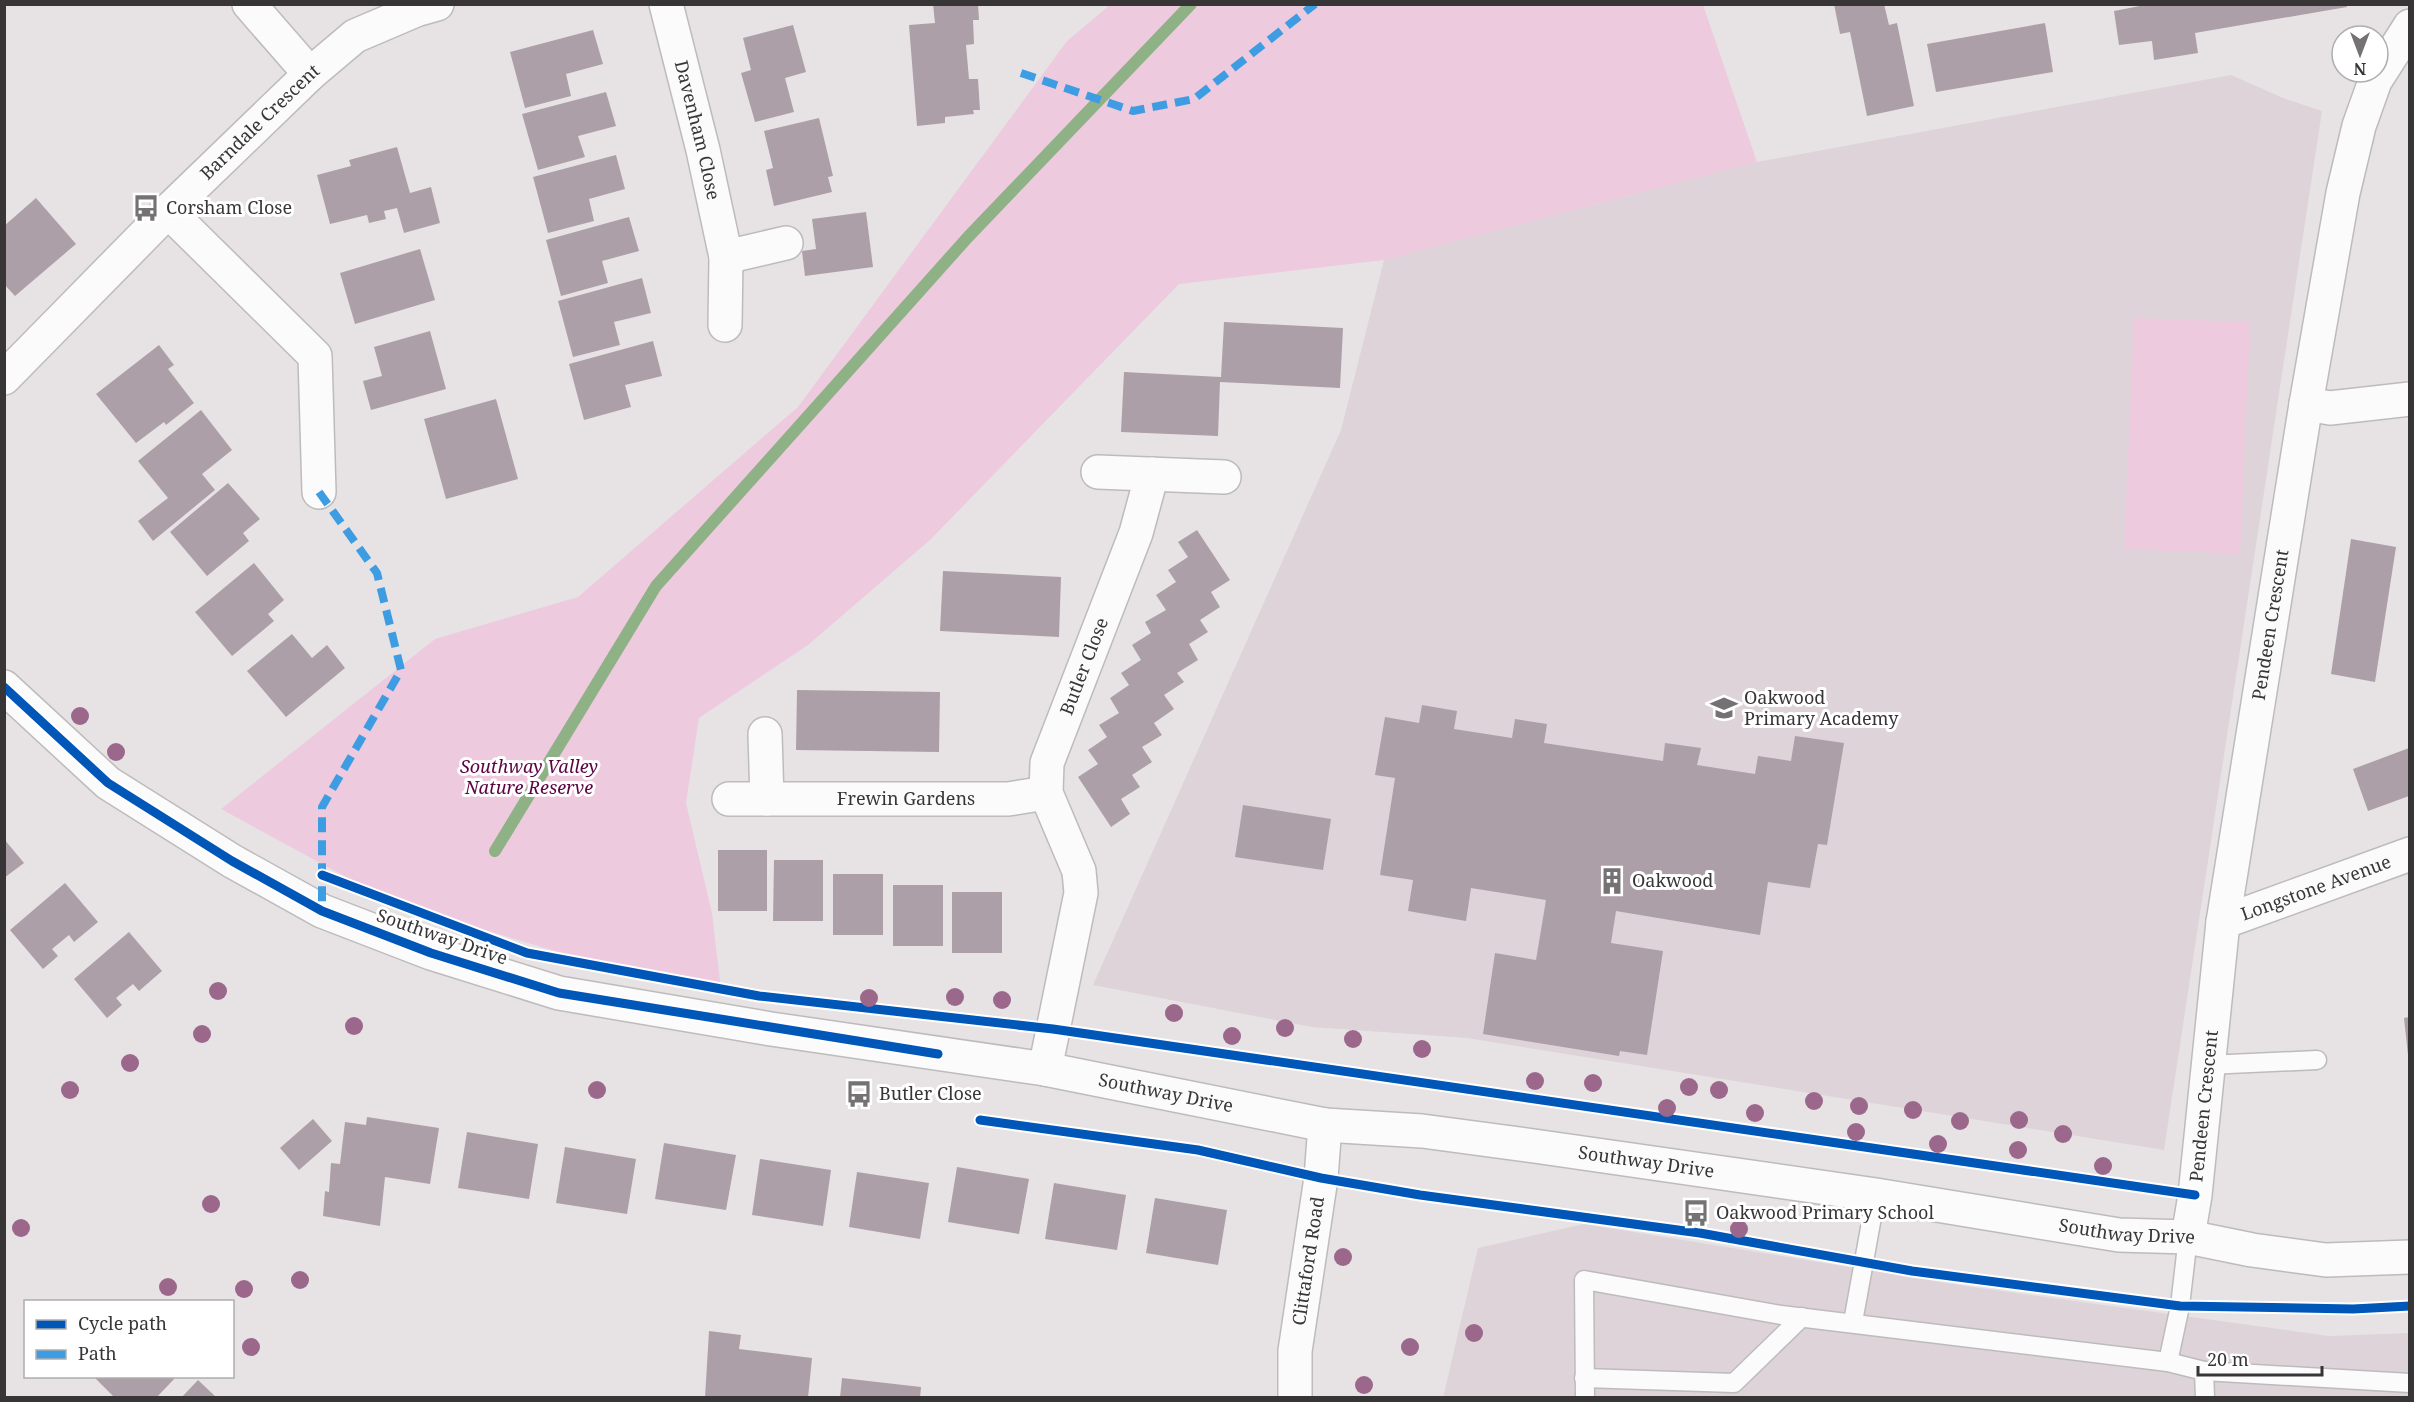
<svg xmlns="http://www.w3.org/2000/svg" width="2414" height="1402" font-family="'Noto Serif',serif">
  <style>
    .built { fill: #ddd3d8 }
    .green { fill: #edcade }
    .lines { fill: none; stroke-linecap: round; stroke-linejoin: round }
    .stream { stroke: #8fb186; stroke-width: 12 }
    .building { fill: #ad9fa7 }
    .lane-casing { stroke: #bebbbc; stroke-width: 21 }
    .street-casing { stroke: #bebbbc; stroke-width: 36 }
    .secondary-casing { stroke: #bebbbc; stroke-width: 36 }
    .lane { stroke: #fbfbfb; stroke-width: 18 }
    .street { stroke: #fbfbfb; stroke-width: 33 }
    .secondary { stroke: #fbfbfb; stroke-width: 33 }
    .quiet { stroke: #3e9de2; stroke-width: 8; stroke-dasharray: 15 8; stroke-linecap: butt }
    .cycleway-casing { stroke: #fff; stroke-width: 13 }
    .cycleway { stroke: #0057b8; stroke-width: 9 }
    .tree { fill: #9b688c }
    .labels { text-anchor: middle; stroke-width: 6; stroke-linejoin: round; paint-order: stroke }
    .street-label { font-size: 18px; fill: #383537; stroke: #fff }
    .poi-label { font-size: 18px; fill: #383537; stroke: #fff; text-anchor: start }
    .park-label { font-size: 18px; font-style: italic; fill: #5c0343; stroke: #fff }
  </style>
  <rect width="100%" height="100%" fill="#e7e3e5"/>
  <g class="built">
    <polygon points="2231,75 2283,98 2322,111 2164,1150 1467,1038 1312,1027 1093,985 1341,430 1384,260 1757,162"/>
    <polygon points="1584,1224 1972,1287 2329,1336 2409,1333 2409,1397 1443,1398 1478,1248"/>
  </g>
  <g class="green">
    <polygon points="1111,4 1703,5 1757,162 1384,260 1179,284 930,540 808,645 699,718 686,803 712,913 721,990 636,975 394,903 221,809 435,639 578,597 798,407 1067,41"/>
    <polygon points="2134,318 2250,322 2240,554 2124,549"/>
  </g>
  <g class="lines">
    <polyline class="stream" points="495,851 656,586 968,237 1191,4"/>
  </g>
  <g class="building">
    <polygon points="933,4 978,4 979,20 973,20 974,44 966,45 969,79 978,79 980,110 973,110 974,114 945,117 945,123 917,126 909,25 935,23"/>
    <polygon points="1834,4 1884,4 1889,25 1897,23 1914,106 1867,116 1850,32 1840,34"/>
    <polygon points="2145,5 2346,4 2347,7 2195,33 2198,53 2154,60 2152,41 2119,45 2114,11"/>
    <polygon points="2045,23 2053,72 1936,92 1927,44"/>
    <polygon points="793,25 806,72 785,78 794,112 755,122 741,73 751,70 743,38"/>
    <polygon points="593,30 603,64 566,74 571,96 525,108 510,52"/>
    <polygon points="606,92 616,126 578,136 585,157 538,170 522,114"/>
    <polygon points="819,118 833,176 828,177 832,192 774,206 766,170 773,168 764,131"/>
    <polygon points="397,147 410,193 431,187 440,223 404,233 397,208 384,211 386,219 369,223 367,215 330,224 317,175 351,166 349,160"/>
    <polygon points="616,155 625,189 589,199 594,221 548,233 533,177"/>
    <polygon points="36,198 76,244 15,296 4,284 4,226"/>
    <polygon points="866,212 873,267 805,276 802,251 816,249 812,219"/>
    <polygon points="629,217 639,251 602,261 608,283 561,296 546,240"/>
    <polygon points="420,249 435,300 355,324 340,273"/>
    <polygon points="642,278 651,313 614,322 620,345 573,357 558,301"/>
    <polygon points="1224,322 1343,328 1340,388 1220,382 1218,436 1121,432 1124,372 1221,377"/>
    <polygon points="430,331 446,389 371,410 363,381 382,376 374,347"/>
    <polygon points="653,341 662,376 625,385 631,407 584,420 569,364"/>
    <polygon points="159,345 174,365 168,369 194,403 166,425 164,422 136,443 96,394"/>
    <polygon points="496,399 518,479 446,499 424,419"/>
    <polygon points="201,410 232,450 202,474 215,490 153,541 138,521 168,498 138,461"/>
    <polygon points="228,483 260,519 243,533 249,541 207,576 170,532"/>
    <polygon points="1197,530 1230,580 1211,592 1220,607 1200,620 1208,632 1189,644 1198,660 1177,673 1184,682 1164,695 1174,709 1154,723 1162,735 1142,747 1152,762 1132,775 1140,787 1121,799 1130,814 1111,827 1078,777 1098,764 1088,750 1107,737 1099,725 1119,713 1110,698 1129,685 1121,673 1141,660 1132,645 1151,633 1145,622 1166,610 1156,595 1176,582 1168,570 1188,557 1178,542"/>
    <polygon points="2351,539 2396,547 2375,682 2331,674"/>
    <polygon points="254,563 284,600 268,614 274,621 232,656 195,612"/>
    <polygon points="943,571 1061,577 1059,637 940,631"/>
    <polygon points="292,634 312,658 327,645 345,668 286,717 247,671"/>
    <polygon points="797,690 940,692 939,752 796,750"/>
    <polygon points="1422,705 1457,711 1454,729 1512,738 1515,719 1547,724 1544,743 1663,761 1665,743 1701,748 1697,765 1755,774 1758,756 1791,761 1795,736 1844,743 1827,845 1818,844 1810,888 1768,882 1760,935 1616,911 1611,943 1663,951 1647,1055 1620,1051 1619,1056 1483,1034 1495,953 1536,960 1546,900 1471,888 1466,921 1408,911 1413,880 1380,875 1395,778 1375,775 1385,717 1419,723"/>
    <polygon points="2409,748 2409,796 2368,811 2353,769"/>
    <polygon points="1243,805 1331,819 1323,870 1235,857"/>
    <polygon points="4,839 24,863 4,878"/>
    <rect x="718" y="850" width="49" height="61"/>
    <polygon points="774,860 823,860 823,921 773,921"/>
    <rect x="833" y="874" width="50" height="61"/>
    <polygon points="65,883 98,922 74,942 69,935 52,949 58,956 43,969 10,930"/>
    <rect x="893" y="885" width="50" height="61"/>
    <rect x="952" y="892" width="50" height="61"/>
    <polygon points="129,932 162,971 139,991 133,984 116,998 122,1005 107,1018 74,979"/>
    <polygon points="2409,1017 2409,1055 2408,1055 2404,1018"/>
    <polygon points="367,1117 439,1128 430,1184 385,1177 380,1226 323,1216 325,1191 329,1192 331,1163 340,1164 345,1122 366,1125"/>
    <polygon points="313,1119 332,1141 299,1170 280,1148"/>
    <polygon points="467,1132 538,1144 529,1199 458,1188"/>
    <polygon points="664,1143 736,1155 726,1210 655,1199"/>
    <polygon points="565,1147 636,1159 627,1214 556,1203"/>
    <polygon points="760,1159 831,1170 823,1226 752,1215"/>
    <polygon points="957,1167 1029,1179 1019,1234 948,1222"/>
    <polygon points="857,1172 929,1183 920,1239 849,1227"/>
    <polygon points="1054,1183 1126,1195 1117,1250 1045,1239"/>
    <polygon points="1155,1198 1227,1210 1218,1265 1146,1253"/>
    <polygon points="709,1331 741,1335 739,1349 812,1358 808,1398 705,1398"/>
    <polygon points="94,1377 173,1377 175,1378 156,1398 115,1398"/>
    <polygon points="842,1378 921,1387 920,1398 840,1398"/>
    <polygon points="198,1380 217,1398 181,1398"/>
  </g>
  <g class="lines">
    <defs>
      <g id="lane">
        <polyline points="2208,1065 2317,1060"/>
        <polyline points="1853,1322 1876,1195"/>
        <polyline points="2168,1362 2180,1306 2188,1237"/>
        <polyline points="2204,1371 2205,1398"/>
        <polyline points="1584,1378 1734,1383 1802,1317"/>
        <polyline points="1585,1398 1584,1280 1781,1315 2168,1362 2204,1371 2410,1383"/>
      </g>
      <g id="street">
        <polyline points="249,4 310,74"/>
        <path id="s1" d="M666,4l37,146 23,107 -1,68"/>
        <polyline points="168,211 315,356 319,492"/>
        <polyline points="726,257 786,243"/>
        <path id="s2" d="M4,378l164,-167 142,-137 45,-38 61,-26 21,-6"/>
        <polyline points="2306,404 2330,408 2410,399"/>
        <polyline points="1098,472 1224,477"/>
        <polyline points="765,734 767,799"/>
        <path id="s3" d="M729,799h279l38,-6"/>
        <path id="s4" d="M2223,922l187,-68"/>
        <path id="s5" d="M1045,1069l36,-176 -2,-22 -33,-78 1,-30 89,-230 16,-59"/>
        <path id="s6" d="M2188,1237l7,-42 28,-273 83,-518 37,-211 16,-67 16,-45 35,-55"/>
      </g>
      <g id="secondary">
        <path id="s7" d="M4,687l104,96 124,78 90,50 109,42 128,40 212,36 274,40 280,56 97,6 112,15 342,49 243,40 69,2 64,13 74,10 84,-3"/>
        <path id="s8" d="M1295,1398v-47l26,-173 4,-53"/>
      </g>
    </defs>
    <use href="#lane" class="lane-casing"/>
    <use href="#street" class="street-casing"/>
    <use href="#secondary" class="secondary-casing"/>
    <use href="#lane" class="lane"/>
    <use href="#street" class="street"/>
    <use href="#secondary" class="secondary"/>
    <g class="quiet">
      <polyline points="1021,73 1133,111 1194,99 1315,4"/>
      <polyline points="319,492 377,573 401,670 322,807 322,911"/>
    </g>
    <defs>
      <g id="cycleway">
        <polyline points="4,687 108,783 232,861 322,911 431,953 559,993 938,1054"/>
        <polyline points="322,875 527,953 759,996 1053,1029 2195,1195"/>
        <polyline points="980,1120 1198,1150 1321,1178 1420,1195 1700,1233 1912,1271 2180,1306 2353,1309 2410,1306"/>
      </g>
    </defs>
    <use href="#cycleway" class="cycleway-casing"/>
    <use href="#cycleway" class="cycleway"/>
  </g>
  <g class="tree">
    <circle cx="80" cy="716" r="9"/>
    <circle cx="116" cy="752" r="9"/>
    <circle cx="218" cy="991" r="9"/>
    <circle cx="955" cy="997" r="9"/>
    <circle cx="869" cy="998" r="9"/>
    <circle cx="1002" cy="1000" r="9"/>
    <circle cx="1174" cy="1013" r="9"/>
    <circle cx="354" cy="1026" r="9"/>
    <circle cx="1285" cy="1028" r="9"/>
    <circle cx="202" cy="1034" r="9"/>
    <circle cx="1232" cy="1036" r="9"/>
    <circle cx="1353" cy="1039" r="9"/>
    <circle cx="1422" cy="1049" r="9"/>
    <circle cx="130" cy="1063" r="9"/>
    <circle cx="1535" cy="1081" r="9"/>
    <circle cx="1593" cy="1083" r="9"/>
    <circle cx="1689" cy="1087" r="9"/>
    <circle cx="70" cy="1090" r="9"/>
    <circle cx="597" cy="1090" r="9"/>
    <circle cx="1719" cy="1090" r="9"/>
    <circle cx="1814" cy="1101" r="9"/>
    <circle cx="1859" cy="1106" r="9"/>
    <circle cx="1667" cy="1108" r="9"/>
    <circle cx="1913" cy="1110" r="9"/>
    <circle cx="1755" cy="1113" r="9"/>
    <circle cx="2019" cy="1120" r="9"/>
    <circle cx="1960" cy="1121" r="9"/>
    <circle cx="1856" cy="1132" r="9"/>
    <circle cx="2063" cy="1134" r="9"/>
    <circle cx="1938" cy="1144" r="9"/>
    <circle cx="2018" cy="1150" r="9"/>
    <circle cx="2103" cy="1166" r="9"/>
    <circle cx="211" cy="1204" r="9"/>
    <circle cx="21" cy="1228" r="9"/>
    <circle cx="1739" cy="1229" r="9"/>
    <circle cx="1343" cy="1257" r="9"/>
    <circle cx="300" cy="1280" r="9"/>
    <circle cx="168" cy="1287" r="9"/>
    <circle cx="244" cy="1289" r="9"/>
    <circle cx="1474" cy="1333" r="9"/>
    <circle cx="251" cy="1347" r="9"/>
    <circle cx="1410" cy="1347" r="9"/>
    <circle cx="1364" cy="1385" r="9"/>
  </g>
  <defs>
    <symbol id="bus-bare" viewBox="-9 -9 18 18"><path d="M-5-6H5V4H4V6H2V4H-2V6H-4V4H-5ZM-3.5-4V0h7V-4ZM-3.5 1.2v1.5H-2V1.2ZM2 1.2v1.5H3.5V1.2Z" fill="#757274" stroke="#fff" stroke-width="2.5" paint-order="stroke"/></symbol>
    <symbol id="school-bare" viewBox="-9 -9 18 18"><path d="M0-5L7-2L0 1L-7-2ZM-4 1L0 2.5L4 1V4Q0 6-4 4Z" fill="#757274" stroke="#fff" stroke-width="2.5" paint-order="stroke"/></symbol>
    <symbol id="building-bare" viewBox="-9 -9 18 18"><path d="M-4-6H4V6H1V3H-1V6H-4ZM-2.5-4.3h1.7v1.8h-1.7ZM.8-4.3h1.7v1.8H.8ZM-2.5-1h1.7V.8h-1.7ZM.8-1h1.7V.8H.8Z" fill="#757274" stroke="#fff" stroke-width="2.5" paint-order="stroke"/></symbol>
  </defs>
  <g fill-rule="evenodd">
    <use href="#bus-bare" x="127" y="189" width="38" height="38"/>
    <use href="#school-bare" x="1705" y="689" width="38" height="38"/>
    <use href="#building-bare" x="1593" y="862" width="38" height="38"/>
    <use href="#bus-bare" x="840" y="1075" width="38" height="38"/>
    <use href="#bus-bare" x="1677" y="1194" width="38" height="38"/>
  </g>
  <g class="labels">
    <g class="street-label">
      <text dy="6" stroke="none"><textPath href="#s2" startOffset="362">Barndale Crescent</textPath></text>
      <text dy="6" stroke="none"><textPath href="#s1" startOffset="130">Davenham Close</textPath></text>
      <text dy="6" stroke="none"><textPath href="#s6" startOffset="618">Pendeen Crescent</textPath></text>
      <text dy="6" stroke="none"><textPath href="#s5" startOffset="420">Butler Close</textPath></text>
      <text dy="6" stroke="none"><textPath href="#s3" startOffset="177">Frewin Gardens</textPath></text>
      <text dy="6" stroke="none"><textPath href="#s4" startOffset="99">Longstone Avenue</textPath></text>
      <text transform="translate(442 937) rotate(19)" y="6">Southway Drive</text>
      <text dy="6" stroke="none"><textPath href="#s7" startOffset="1257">Southway Drive</textPath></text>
      <text dy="6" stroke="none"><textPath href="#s6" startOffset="132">Pendeen Crescent</textPath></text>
      <text dy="6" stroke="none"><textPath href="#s7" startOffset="1743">Southway Drive</textPath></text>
      <text dy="6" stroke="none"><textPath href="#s7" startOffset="2229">Southway Drive</textPath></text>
      <text dy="6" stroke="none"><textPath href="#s8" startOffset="138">Clittaford Road</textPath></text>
    </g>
    <g class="poi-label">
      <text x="166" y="214">Corsham Close</text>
      <text x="1744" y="704">Oakwood<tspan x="1744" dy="21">Primary Academy</tspan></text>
      <text x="1632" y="887">Oakwood</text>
      <text x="879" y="1100">Butler Close</text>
      <text x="1716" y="1219">Oakwood Primary School</text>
    </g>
    <g class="park-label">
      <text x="529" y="773">Southway Valley<tspan x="529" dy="21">Nature Reserve</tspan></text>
    </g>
  </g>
  <rect width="2414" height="1402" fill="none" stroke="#383537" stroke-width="12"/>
  <rect x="24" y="1300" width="210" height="78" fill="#ffffff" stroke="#afaeaf" stroke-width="1.5"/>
  <rect x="36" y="1320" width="30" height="9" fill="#0057b8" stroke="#afaeaf" stroke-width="1.5"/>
  <text x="78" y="1330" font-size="18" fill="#383537">Cycle path</text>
  <rect x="36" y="1350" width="30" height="9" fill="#3e9de2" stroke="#afaeaf" stroke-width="1.5"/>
  <text x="78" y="1360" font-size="18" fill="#383537">Path</text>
  <g transform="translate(2360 54) rotate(180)"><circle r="28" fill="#ffffff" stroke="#afaeaf" stroke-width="1.5"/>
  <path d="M0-4.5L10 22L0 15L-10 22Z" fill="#757274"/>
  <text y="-9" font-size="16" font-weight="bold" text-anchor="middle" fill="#383537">N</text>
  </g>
  <path d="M2198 1366v9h124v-9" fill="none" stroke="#383537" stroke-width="3"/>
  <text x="2207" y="1366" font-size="18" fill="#383537" stroke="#ffffff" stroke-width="4.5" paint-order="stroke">20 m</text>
</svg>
